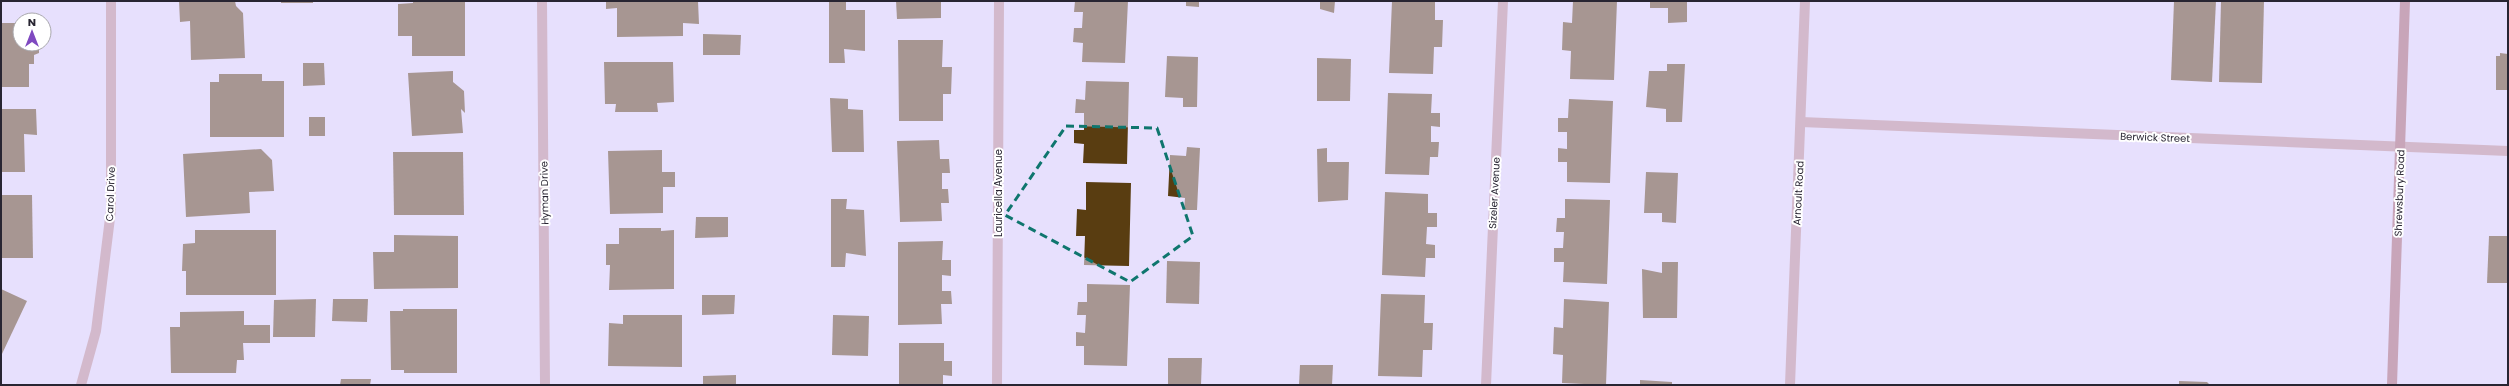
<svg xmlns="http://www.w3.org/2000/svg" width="2509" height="386" font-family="Poppins,sans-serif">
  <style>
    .building { fill: #593d11 }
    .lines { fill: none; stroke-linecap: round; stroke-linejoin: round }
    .street { stroke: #ba8b90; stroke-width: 10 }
    .secondary { stroke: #a25e67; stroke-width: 10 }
    .marked { fill: none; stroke: #0f766e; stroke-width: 3; stroke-dasharray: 8 5; stroke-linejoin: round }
    .labels { text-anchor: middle; stroke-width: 4; stroke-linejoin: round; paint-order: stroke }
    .street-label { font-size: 10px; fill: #282532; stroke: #fff }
  </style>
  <rect width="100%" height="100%" fill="#e7e0fd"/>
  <g class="building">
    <polygon points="179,1 235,1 236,6 243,13 245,58 191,60 190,21 180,22"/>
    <rect x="281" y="1" width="32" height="2"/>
    <polygon points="413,1 465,1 465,56 412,56 412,36 398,36 398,4 413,3"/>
    <polygon points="606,1 698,1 699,24 683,23 683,36 617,37 617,8 606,9"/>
    <polygon points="829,1 846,1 846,10 865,10 865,51 844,49 845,63 829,63"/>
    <polygon points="896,1 941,1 941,18 897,19"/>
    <polygon points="1075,1 1128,1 1125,63 1082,62 1083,43 1073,42 1074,28 1082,28 1083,12 1074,12"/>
    <polygon points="1186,1 1199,1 1199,7 1186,6"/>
    <polygon points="1320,1 1335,1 1334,13 1320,9"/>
    <polygon points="1392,1 1435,1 1435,20 1443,20 1442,47 1434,47 1433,74 1389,73"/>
    <polygon points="1573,1 1617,1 1614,80 1570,79 1571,51 1562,50 1563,22 1572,23"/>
    <polygon points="1650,1 1687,1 1687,22 1668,23 1668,8 1650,8"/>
    <polygon points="2174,1 2216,1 2212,82 2171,80"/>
    <polygon points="2221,1 2264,1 2262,83 2219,82"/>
    <polygon points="1,23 20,23 20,44 39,44 39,53 34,55 34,64 29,64 29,87 1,87"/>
    <polygon points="703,34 741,35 740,55 703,55"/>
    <polygon points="898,40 943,40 942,67 952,67 951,94 943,94 943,121 899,121"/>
    <polygon points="2500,53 2508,54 2508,90 2496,90 2496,56 2500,56"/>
    <polygon points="1167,56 1198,57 1197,107 1183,107 1183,98 1165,97"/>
    <polygon points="1317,58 1351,59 1350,101 1317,101"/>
    <polygon points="604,62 673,62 674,102 657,103 658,112 615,112 616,104 605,104"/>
    <polygon points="303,63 324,63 325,85 303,86"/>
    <polygon points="1667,64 1685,64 1682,122 1666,122 1666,109 1646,107 1649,71 1667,71"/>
    <polygon points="453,71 453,82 464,91 465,113 461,109 463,133 412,136 408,73"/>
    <polygon points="219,74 262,74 262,81 284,81 284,137 210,137 210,82 219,82"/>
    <polygon points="1086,81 1129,82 1127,164 1083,163 1084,144 1074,143 1074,130 1084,130 1084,113 1075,113 1076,99 1085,100"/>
    <polygon points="1388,93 1432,94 1431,113 1440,113 1440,127 1431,126 1431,142 1439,142 1438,157 1430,157 1429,175 1385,174"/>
    <polygon points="830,98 848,99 848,109 863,110 864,152 832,152"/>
    <polygon points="1569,99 1613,101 1610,183 1567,182 1567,162 1558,162 1558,148 1567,149 1567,132 1558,132 1558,118 1568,118"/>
    <polygon points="1,109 36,109 37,135 24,134 25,172 1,172"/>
    <rect x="309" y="117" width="16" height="19"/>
    <polygon points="939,140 940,159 949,159 950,173 942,173 942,189 948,189 949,203 941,203 942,221 900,222 897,141"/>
    <polygon points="1187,147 1200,148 1197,210 1184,210 1185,198 1168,196 1170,155 1186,156"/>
    <polygon points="1327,148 1327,162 1349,162 1348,200 1318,202 1317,149"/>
    <polygon points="261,149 272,160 274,191 249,192 250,213 186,217 183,154"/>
    <polygon points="662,150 662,172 675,172 675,187 663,187 663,213 610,214 608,151"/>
    <polygon points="393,152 463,152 464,215 394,215"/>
    <polygon points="1646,172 1678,173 1676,223 1662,222 1662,213 1644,213"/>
    <polygon points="1086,182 1131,183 1129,266 1084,265 1085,236 1076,236 1077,209 1086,210"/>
    <polygon points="1385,192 1428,194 1428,213 1437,213 1437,227 1427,227 1426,244 1435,245 1435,258 1426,258 1425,277 1382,275"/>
    <polygon points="1,195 32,195 33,258 1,258"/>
    <polygon points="831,199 847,199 846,209 864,210 866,256 846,253 845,267 831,267"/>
    <polygon points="1565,199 1610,200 1607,284 1563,282 1564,262 1554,262 1554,248 1563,248 1564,232 1556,232 1557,218 1565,218"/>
    <polygon points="696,217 728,217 728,237 695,238"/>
    <polygon points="619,228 661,228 661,231 674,230 674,289 609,290 610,265 606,265 606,244 619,244"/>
    <polygon points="195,230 276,230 276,295 186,295 186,271 182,271 183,244 195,243"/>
    <polygon points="394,235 458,236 458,288 374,289 373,252 394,252"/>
    <polygon points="2489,236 2508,236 2508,283 2487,283"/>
    <polygon points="943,241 942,260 951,260 951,276 942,275 942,291 951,291 952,304 941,304 942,324 898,325 898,242"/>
    <polygon points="1167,261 1200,262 1199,304 1166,303"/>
    <polygon points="1662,262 1678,262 1677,318 1643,318 1642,269 1662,273"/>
    <polygon points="1087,284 1130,285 1127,366 1084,365 1084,346 1076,346 1076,332 1085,333 1086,315 1077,315 1078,302 1087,302"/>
    <polygon points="1,289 27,301 1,356"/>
    <polygon points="1381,294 1425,295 1424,323 1433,323 1432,350 1423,350 1422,377 1378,376"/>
    <polygon points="702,295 735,295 734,314 702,315"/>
    <polygon points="316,299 315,337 273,337 274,300"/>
    <polygon points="333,299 368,299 367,322 332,321"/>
    <polygon points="1564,299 1609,302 1606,385 1562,383 1563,355 1553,354 1554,327 1563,328"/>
    <polygon points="403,309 457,309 457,373 404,373 404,370 391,370 390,311 403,311"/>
    <polygon points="244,311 244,325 270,325 270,343 243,343 244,360 237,360 236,373 171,373 170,327 180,327 180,312"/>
    <polygon points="623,315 682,315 682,367 608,366 609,323 623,324"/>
    <polygon points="833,315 869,316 868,356 832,355"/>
    <polygon points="899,343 944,343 944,361 952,361 952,376 943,375 943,385 899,385"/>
    <polygon points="1168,358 1202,358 1201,385 1168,385"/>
    <polygon points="1300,365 1333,365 1332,385 1299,385"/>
    <polygon points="736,375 736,385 703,385 703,376"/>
    <polygon points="341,379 371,379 370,385 340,385"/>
    <polygon points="1640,380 1672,382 1672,385 1640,385"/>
    <polygon points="2179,381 2207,382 2210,385 2179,385"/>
  </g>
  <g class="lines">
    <g class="street">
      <polyline points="542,1 545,385"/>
      <polyline points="1801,122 2508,151"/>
      <polyline points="81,385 96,331 111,210 111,1"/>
      <polyline points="997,385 999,1"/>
      <polyline points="1486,385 1503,1"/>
      <polyline points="1790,385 1805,1"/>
    </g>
    <polyline class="secondary" points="2392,385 2405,1"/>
  </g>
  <path d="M0 0H2509V386H0ZM1066,126l91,2 36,108 -63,46 -125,-67z" fill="#e7e0fd" fill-opacity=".55" fill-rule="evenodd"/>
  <path class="marked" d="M1066,126l91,2 36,108 -63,46 -125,-67z"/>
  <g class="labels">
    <g class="street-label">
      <text transform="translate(2155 137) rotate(2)" y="4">Berwick Street</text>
      <text transform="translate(544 193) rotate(-91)" y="4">Hyman Drive</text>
      <text transform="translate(998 193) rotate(-90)" y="4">Lauricella Avenue</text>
      <text transform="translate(1494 193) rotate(-87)" y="4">Sizeler Avenue</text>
      <text transform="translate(1798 193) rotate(-87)" y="4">Arnoult Road</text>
      <text transform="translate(2399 193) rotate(-88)" y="4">Shrewsbury Road</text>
      <text transform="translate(110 194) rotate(-88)" y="4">Carol Drive</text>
    </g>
  </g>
  <rect width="2509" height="386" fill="none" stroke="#282532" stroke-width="4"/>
  <g transform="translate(32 32)"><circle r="19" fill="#ffffff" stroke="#a9a8ad"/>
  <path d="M0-3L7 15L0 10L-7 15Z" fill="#7f49c0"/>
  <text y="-6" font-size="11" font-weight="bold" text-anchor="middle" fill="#282532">N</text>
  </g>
</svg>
